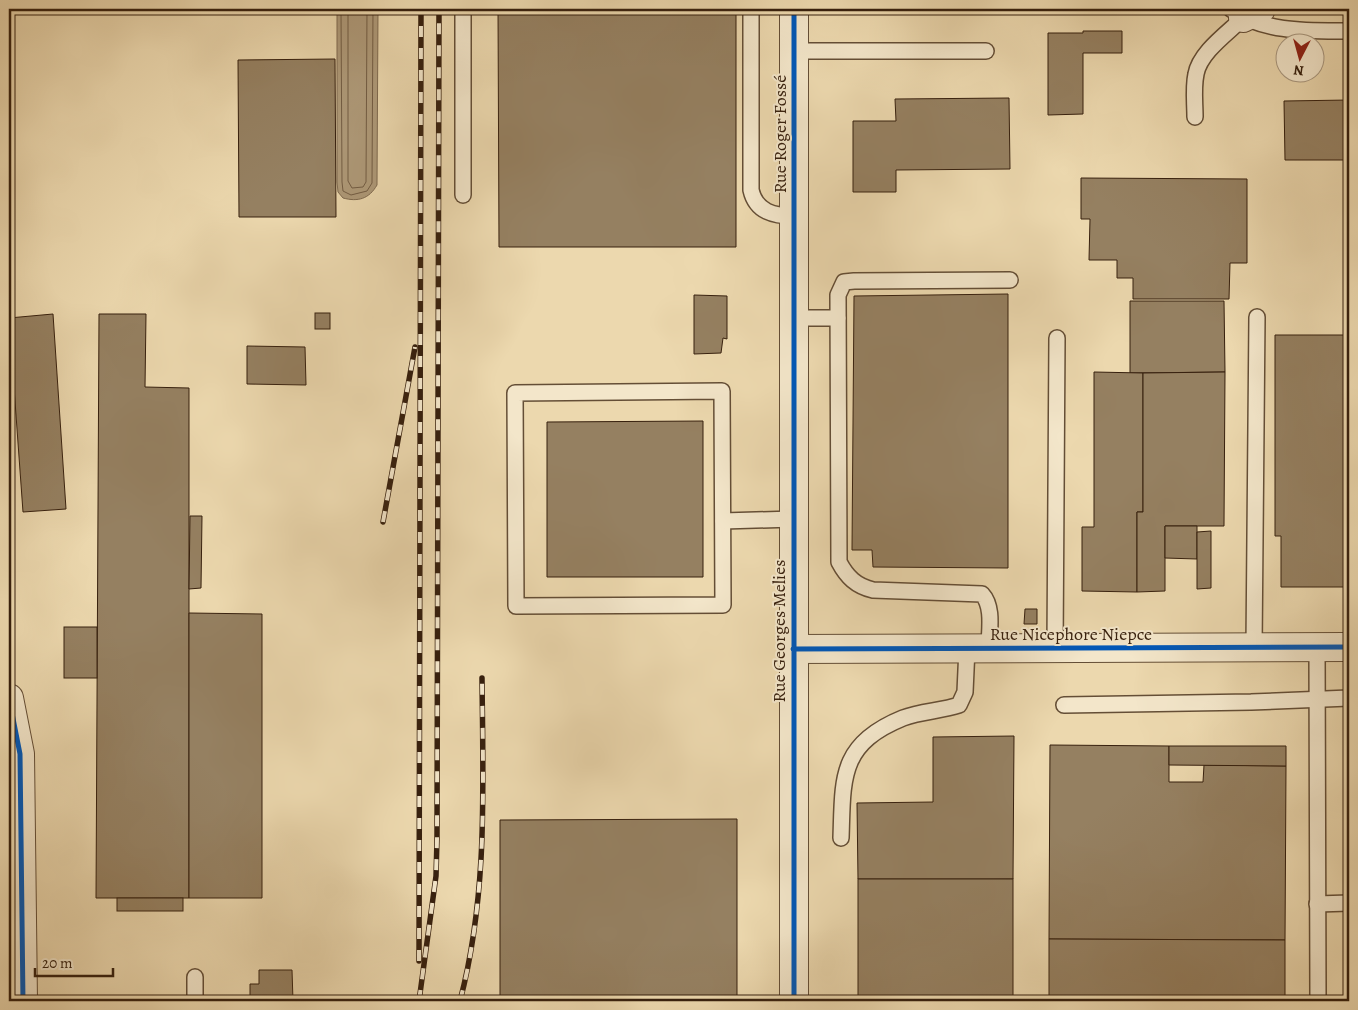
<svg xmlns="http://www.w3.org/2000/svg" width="1358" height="1010" font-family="Alegreya,serif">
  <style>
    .water { fill: #ae9978; stroke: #7e694e }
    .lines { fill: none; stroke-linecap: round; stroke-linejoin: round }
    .shore { stroke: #725c43; stroke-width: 1 }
    .building { fill: #958061; stroke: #37200e }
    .lane-casing { stroke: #644e36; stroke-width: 18 }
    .street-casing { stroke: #644e36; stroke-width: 30 }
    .lane { stroke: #f3e6ca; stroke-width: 15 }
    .street { stroke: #f3e6ca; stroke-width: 28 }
    .rail-casing { stroke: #37200e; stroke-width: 5.5 }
    .rail { stroke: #f3e6ca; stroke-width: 4; stroke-dasharray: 11; stroke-linecap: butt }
    .cycleway-casing { stroke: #f3e6ca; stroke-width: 8 }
    .cycleway { stroke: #0057b8; stroke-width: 5 }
    .labels { text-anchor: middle; stroke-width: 4; stroke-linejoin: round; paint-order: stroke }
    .street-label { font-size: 18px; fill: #37200e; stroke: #f3e6ca }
  </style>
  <rect width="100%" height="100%" fill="#ecd8ae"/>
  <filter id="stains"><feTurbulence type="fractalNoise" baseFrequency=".004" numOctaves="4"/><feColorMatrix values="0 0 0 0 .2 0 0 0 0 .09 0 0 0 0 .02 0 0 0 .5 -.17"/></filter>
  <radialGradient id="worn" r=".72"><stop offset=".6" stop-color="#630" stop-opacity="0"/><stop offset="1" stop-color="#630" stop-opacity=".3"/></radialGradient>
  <path class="water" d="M337,9h41l-1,176c-8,14 -19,17 -34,13l-5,-6 -1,-10z"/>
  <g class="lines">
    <g class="shore">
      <polyline points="341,9 342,182 343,191 351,195 367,191 372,183 373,9"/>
      <polyline points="348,9 348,181 352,188 363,187 366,182 367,9"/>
    </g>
  </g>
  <g class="building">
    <polygon points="498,9 736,9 736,247 499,247"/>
    <polygon points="1083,31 1122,31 1122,53 1083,53 1083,114 1048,115 1048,33 1083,33"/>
    <polygon points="335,59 336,217 239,217 238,60"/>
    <polygon points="1009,98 1010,169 896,170 896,192 853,192 853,121 896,121 895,99"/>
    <polygon points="1349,100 1349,160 1285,160 1284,101"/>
    <polygon points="1081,178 1247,179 1247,263 1230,263 1229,299 1133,299 1133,278 1117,278 1117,260 1089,260 1090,219 1081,219"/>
    <polygon points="1008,294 1008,568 873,567 872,550 852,550 854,296"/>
    <polygon points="694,295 727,296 727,339 723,338 721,353 694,354"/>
    <polygon points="1130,301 1224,301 1225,372 1130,373"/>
    <rect x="315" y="313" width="15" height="16"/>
    <polygon points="53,314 66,509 23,512 9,318"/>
    <polygon points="99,314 146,314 145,387 189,388 189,898 96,898"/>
    <polygon points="1275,335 1349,335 1349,587 1281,587 1281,536 1275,536"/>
    <polygon points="247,346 305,347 306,385 247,384"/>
    <polygon points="1094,372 1143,373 1143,512 1137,512 1137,592 1082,591 1082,527 1094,527"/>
    <polygon points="1225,372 1224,526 1165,526 1165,591 1137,592 1137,512 1143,512 1143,373"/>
    <polygon points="703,421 703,577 547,577 547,422"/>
    <polygon points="190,516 202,516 201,588 189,589"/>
    <polygon points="1165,526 1197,526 1197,559 1165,558"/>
    <polygon points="1211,531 1211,588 1197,589 1197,532"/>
    <polygon points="1025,609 1037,609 1037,624 1024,624"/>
    <polygon points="189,613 262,614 262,898 189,898"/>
    <rect x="64" y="627" width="33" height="51"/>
    <polygon points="1014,736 1013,879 858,879 857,803 933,802 933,737"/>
    <polygon points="1050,745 1169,746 1169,782 1203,782 1204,765 1286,766 1285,940 1049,939"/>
    <polygon points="1169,746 1286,746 1286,766 1169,765"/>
    <polygon points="737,819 737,1001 500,1001 500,820"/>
    <rect x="858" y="879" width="155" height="122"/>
    <rect x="117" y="898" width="66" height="13"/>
    <polygon points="1049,939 1285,940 1285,1001 1049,1001"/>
    <polygon points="259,970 292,970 293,1001 231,1001 231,998 250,998 250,984 259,984"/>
  </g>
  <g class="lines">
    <defs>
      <g id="lane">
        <path d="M751,9v181c5,22 23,26 43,26"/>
        <path d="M1231,9c32,24 79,22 118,22"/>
        <polyline points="794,51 986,51"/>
        <path d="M1195,117c0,-14 -2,-29 1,-43 4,-22 32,-41 47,-56"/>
        <polyline points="463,195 463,9"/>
        <polyline points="794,318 838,318"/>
        <polygon points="722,391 723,605 516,606 515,393"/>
        <polyline points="723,521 793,519"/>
        <polyline points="1254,647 1257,317"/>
        <polyline points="1317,647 1318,1001"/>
        <path d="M989,648c0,-17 5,-41 -7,-54l-109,-4c-17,-4 -26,-13 -34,-28l-1,-267 6,-13 10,-1 156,-1"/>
        <polyline points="1055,648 1057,338"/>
        <polyline points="1064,705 1251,702 1349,698"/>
        <path d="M841,838c2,-60 -2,-94 62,-120 18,-7 38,-7 56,-13l6,-13 2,-44"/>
        <polyline points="1317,904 1349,903"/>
        <polyline points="195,1001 195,977"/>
      </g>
      <g id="street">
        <polyline points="1243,18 1261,9"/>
        <polyline points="793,649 1349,647"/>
        <polyline points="9,698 20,754 23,1001"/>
        <polyline points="794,1001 794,9"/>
      </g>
    </defs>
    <use href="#lane" class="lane-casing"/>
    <use href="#street" class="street-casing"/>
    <use href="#lane" class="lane"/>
    <use href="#street" class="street"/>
    <defs>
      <g id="rail">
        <polyline points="383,522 415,347"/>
        <polyline points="419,961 421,9"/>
        <polyline points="419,1001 436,876 437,839 439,9"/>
        <path d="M460,1001c28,-106 23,-214 22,-323"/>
      </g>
    </defs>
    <use href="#rail" class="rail-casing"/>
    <use href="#rail" class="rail"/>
    <defs>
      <g id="cycleway">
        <polyline points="793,649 1349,647"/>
        <polyline points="9,698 20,754 23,1001"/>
        <polyline points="9,899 10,1001"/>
        <polyline points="794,1001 794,9"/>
      </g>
    </defs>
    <use href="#cycleway" class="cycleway-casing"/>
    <use href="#cycleway" class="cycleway"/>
  </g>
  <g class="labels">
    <g class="street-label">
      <text transform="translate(780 134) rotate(-90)" y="6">Rue Roger Fossé</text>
      <text transform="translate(779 631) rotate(-90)" y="6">Rue Georges Melies</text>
      <text x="1071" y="640">Rue Nicephore Niepce</text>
    </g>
  </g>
  <rect width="1358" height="1010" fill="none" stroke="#ecd8ae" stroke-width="30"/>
  <rect x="10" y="10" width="1338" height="990" fill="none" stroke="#37200e" stroke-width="2.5"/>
  <rect x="15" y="15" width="1328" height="980" fill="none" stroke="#37200e"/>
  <g transform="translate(1300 58) rotate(186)"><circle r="24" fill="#f3e6ca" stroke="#a8977f"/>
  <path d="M0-4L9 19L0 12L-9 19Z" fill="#8f2418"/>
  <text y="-8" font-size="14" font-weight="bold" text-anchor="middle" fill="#37200e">N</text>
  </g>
  <path d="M35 968v8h78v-8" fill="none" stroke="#37200e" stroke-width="2.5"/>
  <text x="42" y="968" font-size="15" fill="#37200e" stroke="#f3e6ca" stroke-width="4" paint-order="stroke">20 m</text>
  <rect width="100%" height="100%" filter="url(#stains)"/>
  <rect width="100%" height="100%" fill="url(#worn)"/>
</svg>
